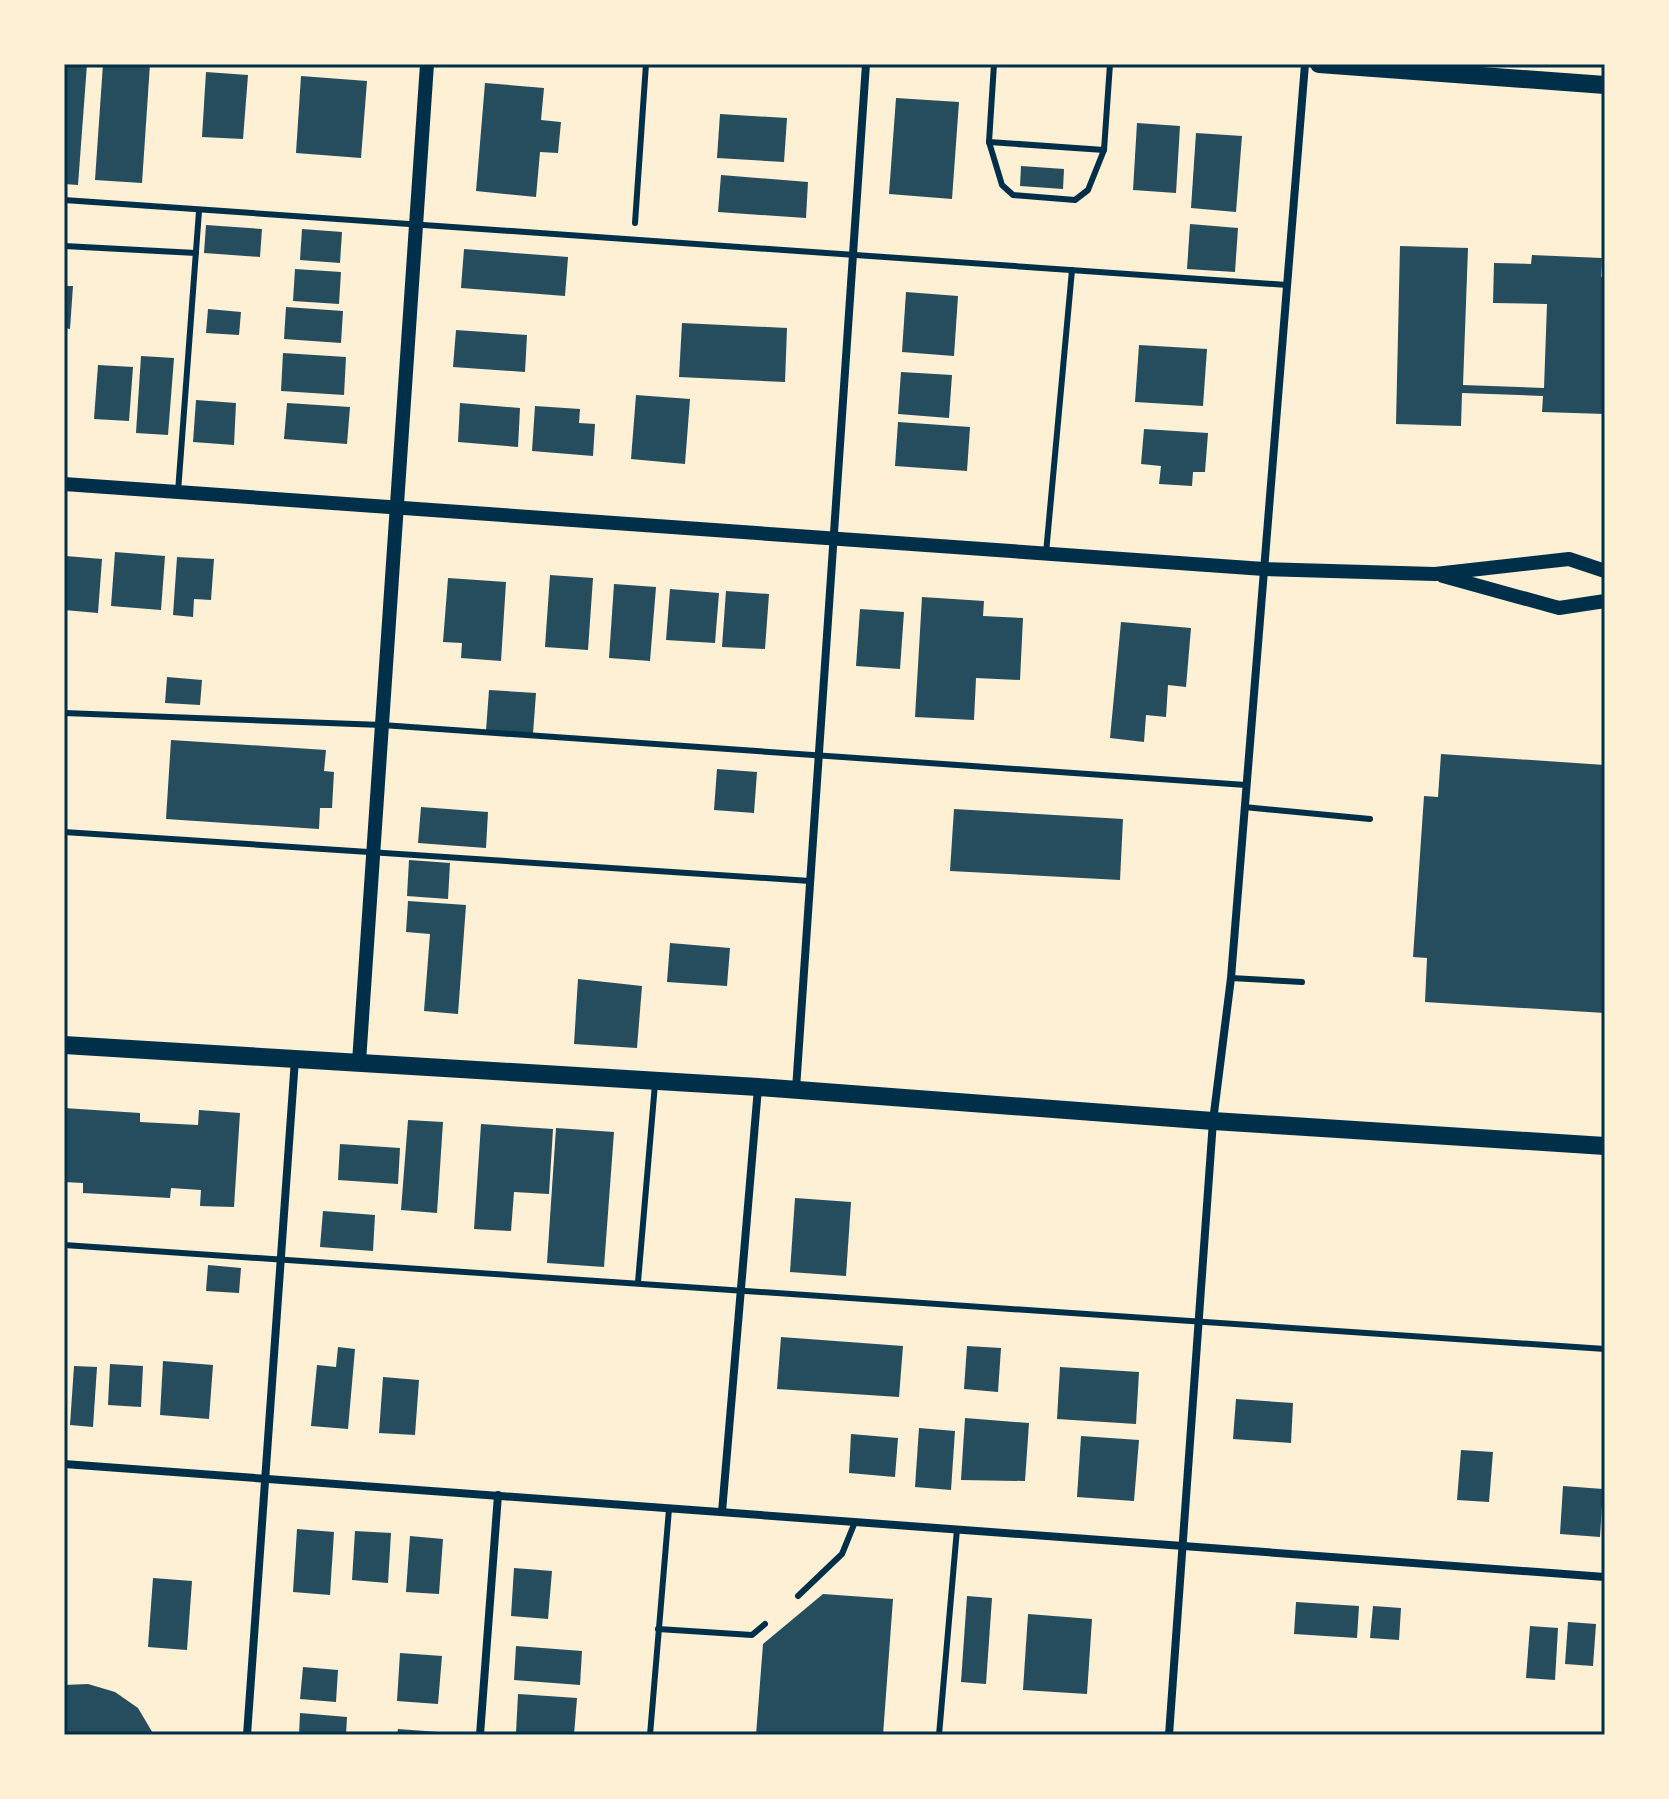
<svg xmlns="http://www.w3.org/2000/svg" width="1669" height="1799" font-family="'Space Grotesk',sans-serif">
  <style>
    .building { fill: #264d5e }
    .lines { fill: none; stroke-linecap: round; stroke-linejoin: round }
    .service { stroke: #003049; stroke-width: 6 }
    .minor { stroke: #003049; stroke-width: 8 }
    .tertiary { stroke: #003049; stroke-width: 14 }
    .trunk { stroke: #003049; stroke-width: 18 }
    .neatline { fill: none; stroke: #003049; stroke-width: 3 }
  </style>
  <rect width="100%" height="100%" fill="#fdf0d5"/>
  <g class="building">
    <polygon points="64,64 87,64 78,185 64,184"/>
    <polygon points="103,64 150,64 142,183 95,180"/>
    <polygon points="206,72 248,75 243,139 202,137"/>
    <polygon points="301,76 367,81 361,158 296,153"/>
    <polygon points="485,83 544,88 541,120 561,122 558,153 540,152 536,197 476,191"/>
    <polygon points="896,98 959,102 952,199 889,194"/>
    <polygon points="720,114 787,118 784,162 717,158"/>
    <polygon points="1137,123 1180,126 1176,193 1133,190"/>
    <polygon points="1196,133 1242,136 1236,212 1191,208"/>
    <polygon points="1021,166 1064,169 1063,189 1020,186"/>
    <polygon points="721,175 808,182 806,218 718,212"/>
    <polygon points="1190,224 1238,228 1235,272 1187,269"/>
    <polygon points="206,225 262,229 260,257 204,253"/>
    <polygon points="302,229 342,232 340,263 300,260"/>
    <polygon points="1400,246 1468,248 1463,385 1544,388 1547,304 1493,303 1494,263 1531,264 1532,255 1602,258 1601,277 1605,277 1605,414 1542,412 1543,396 1462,393 1461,426 1396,424"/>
    <polygon points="464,249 568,257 565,296 461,288"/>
    <polygon points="295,269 341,272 339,304 293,301"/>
    <polygon points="64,286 73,286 70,329 64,328"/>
    <polygon points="906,292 958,296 954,356 902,352"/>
    <polygon points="286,307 343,311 341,343 284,339"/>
    <polygon points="208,309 241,312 239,335 206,333"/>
    <polygon points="682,323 787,328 785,382 679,377"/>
    <polygon points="456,330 527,335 525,372 453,367"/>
    <polygon points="1139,345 1207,349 1203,406 1135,402"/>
    <polygon points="283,353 346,357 344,395 281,391"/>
    <polygon points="141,356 174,358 168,435 136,433"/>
    <polygon points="98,365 133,367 129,421 94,419"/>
    <polygon points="901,372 952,375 949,418 898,414"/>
    <polygon points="636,395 690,399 685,464 631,459"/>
    <polygon points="196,400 236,403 234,445 193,442"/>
    <polygon points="287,403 350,407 347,444 284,439"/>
    <polygon points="460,403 520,408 518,447 458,442"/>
    <polygon points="535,406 580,409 579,423 595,424 593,456 532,451"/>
    <polygon points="898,422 970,427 967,471 895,466"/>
    <polygon points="1144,429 1208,433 1205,472 1193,472 1192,486 1159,484 1161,466 1141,464"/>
    <polygon points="115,552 165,556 161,610 111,606"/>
    <polygon points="66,556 102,559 98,613 64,610"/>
    <polygon points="177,557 214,559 211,600 194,599 193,617 173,615"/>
    <polygon points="550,575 593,578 588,650 545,647"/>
    <polygon points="448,578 506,582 501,661 461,658 462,643 443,642"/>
    <polygon points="614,584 656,587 650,661 609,658"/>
    <polygon points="670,589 719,593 715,643 666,640"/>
    <polygon points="726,591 769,594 765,649 722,647"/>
    <polygon points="922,597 984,601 983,616 1023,618 1020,680 976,678 974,720 915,717"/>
    <polygon points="860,609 904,612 900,669 856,666"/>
    <polygon points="1121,622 1191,628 1186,687 1168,685 1166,717 1146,715 1144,742 1110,738"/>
    <polygon points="167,677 202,680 200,705 165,703"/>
    <polygon points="489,690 536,693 533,734 486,731"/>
    <polygon points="171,740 326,750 324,771 334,772 332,808 320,808 319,829 166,819"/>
    <polygon points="1441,754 1605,765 1605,1013 1425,1002 1427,958 1413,957 1424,796 1438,797"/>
    <polygon points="717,769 757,772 754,813 714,810"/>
    <polygon points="421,807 488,812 486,848 418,843"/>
    <polygon points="954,809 1123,819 1120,880 950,871"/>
    <polygon points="409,860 450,863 448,899 407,896"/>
    <polygon points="408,901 466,905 458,1014 424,1011 430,934 406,932"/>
    <polygon points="670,943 730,948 727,986 667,982"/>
    <polygon points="578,979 642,986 637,1048 574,1044"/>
    <polygon points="64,1108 140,1113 140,1122 198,1125 199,1110 240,1113 234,1207 200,1206 201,1190 171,1188 170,1198 83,1193 83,1183 64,1182"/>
    <polygon points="408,1120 443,1122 437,1213 401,1210"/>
    <polygon points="481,1124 553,1129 549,1194 514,1192 511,1231 474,1229"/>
    <polygon points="556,1128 614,1132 604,1267 547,1263"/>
    <polygon points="340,1144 400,1148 398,1184 338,1180"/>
    <polygon points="795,1198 851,1202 846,1276 790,1272"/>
    <polygon points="323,1211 375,1215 373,1251 320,1247"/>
    <polygon points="208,1265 241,1268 239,1293 206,1291"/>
    <polygon points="781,1337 903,1346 899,1397 777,1389"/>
    <polygon points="967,1346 1001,1348 998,1392 964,1389"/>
    <polygon points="338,1347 355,1349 348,1429 311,1426 317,1365 336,1367"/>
    <polygon points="163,1361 213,1365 209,1419 160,1415"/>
    <polygon points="110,1364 143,1366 141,1407 108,1405"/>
    <polygon points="74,1366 97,1367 93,1427 70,1425"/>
    <polygon points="1060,1367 1139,1372 1136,1424 1057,1419"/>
    <polygon points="383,1377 419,1380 415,1435 379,1433"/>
    <polygon points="1236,1399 1293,1403 1291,1443 1233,1439"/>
    <polygon points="965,1418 1029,1423 1025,1481 961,1480"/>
    <polygon points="919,1428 955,1431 951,1490 915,1487"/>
    <polygon points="851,1434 898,1438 895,1477 849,1473"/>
    <polygon points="1081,1436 1139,1440 1134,1501 1077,1497"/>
    <polygon points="1461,1450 1493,1452 1489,1502 1457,1500"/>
    <polygon points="1563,1486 1603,1489 1600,1537 1560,1534"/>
    <polygon points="297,1529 334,1532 330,1595 293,1592"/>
    <polygon points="355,1531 391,1533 388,1583 352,1580"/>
    <polygon points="410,1536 443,1539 439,1594 406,1592"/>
    <polygon points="514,1568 552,1571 548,1619 511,1616"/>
    <polygon points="153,1578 192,1581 187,1650 148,1647"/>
    <polygon points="823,1594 893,1599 883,1735 756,1735 763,1644"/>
    <polygon points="967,1596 992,1598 986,1684 961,1682"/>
    <polygon points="1296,1602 1359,1606 1357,1638 1294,1634"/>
    <polygon points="1373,1606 1401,1608 1399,1640 1370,1638"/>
    <polygon points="1028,1614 1092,1619 1087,1694 1023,1690"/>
    <polygon points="1568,1622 1596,1624 1593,1666 1565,1664"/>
    <polygon points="1530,1626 1558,1628 1555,1680 1526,1678"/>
    <polygon points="516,1646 582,1651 580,1685 514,1680"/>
    <polygon points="400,1653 442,1656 438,1704 397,1701"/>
    <polygon points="303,1667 338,1670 336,1702 300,1699"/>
    <polygon points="88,1684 115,1692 138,1708 154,1735 64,1735 64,1685"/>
    <polygon points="518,1694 577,1698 574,1735 516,1733"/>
    <polygon points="300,1713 347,1717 346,1735 299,1735"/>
    <polygon points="398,1729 439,1732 439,1735 397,1735"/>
  </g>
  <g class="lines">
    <g class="service">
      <polyline points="994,64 989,142 1104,150 1110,64"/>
      <polyline points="989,142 1002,185 1013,195 1075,200 1088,190 1104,150"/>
      <polyline points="64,200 1287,285"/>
      <polyline points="635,223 646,64"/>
      <polyline points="64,246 196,253"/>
      <polyline points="178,492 199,211"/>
      <polyline points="1046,553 1072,270"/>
      <polyline points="64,713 382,725 1246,785"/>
      <polyline points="1244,807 1370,819"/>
      <polyline points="64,832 810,881"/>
      <polyline points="1231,978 1302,982"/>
      <polyline points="64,1245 1605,1349"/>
      <polyline points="638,1282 655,1084"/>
      <polyline points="798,1596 842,1554 855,1522"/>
      <polyline points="658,1629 752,1635 765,1624"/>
      <polyline points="650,1735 669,1509"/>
      <polyline points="939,1735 957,1529"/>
    </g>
    <g class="minor">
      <polyline points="796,1089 866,64"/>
      <polyline points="64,1464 1605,1577"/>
      <polyline points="722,1512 758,1088"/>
      <polyline points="247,1735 295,1059"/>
      <polyline points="480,1735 498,1495"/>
      <polyline points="1169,1735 1213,1121 1231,978 1305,64"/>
    </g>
    <g class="tertiary">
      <polyline points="64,484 1264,569 1435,574 1569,559 1605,571"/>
      <polyline points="1443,576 1559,608 1605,601"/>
      <polyline points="359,1062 427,64"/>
    </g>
    <g class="trunk">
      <polyline points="1319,64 1605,85"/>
      <polyline points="64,1045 758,1087 1213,1121 1605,1146"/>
    </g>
  </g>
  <rect width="1669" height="1799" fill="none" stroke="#fdf0d5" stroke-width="132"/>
  <rect x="66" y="66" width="1537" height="1667" class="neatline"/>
</svg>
